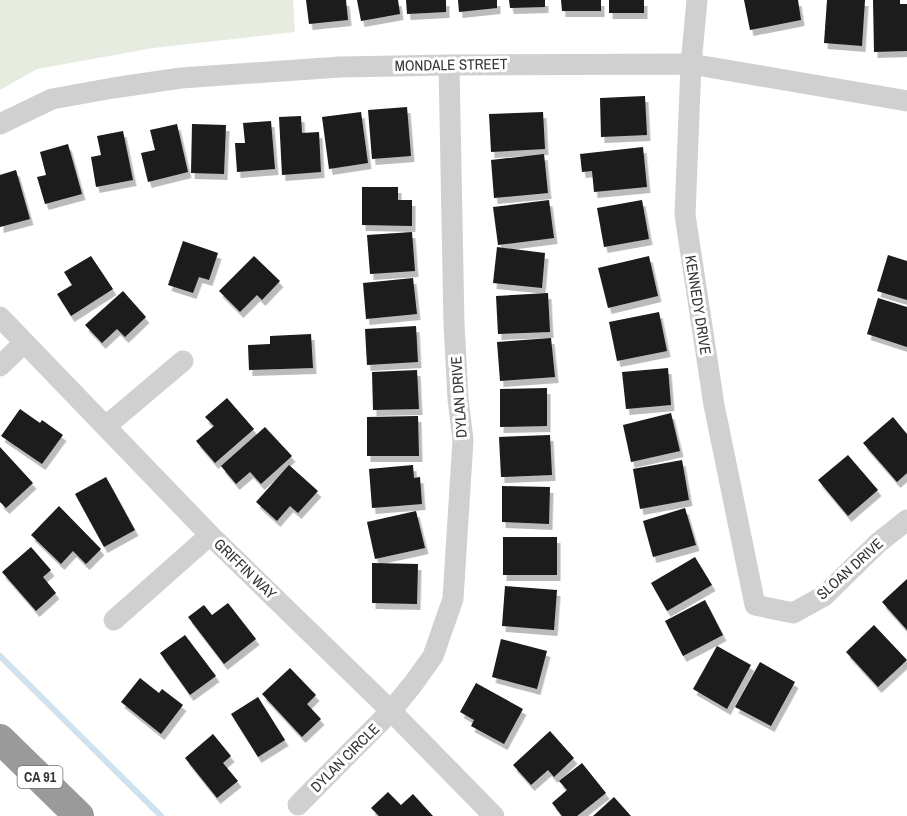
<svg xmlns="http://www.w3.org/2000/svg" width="907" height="816" font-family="'Archivo Narrow',sans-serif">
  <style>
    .green { fill: #e6ecdf }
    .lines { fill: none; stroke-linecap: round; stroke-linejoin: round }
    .stream { stroke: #cfe2ee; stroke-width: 6 }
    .building { fill: #1a1a1a; filter: url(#shadow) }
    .minor { stroke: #d0d0d0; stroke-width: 21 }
    .highway { stroke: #9a9a9a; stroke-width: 30 }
    .labels { text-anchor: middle; stroke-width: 6; stroke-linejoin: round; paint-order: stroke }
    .shield { fill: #fff; stroke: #707070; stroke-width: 1.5 }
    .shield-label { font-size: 14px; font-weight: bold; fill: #333 }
    .street-label { font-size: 15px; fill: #333; stroke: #fff }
  </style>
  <defs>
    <filter id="shadow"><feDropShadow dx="3.5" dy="6" stdDeviation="0" flood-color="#0004"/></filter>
  </defs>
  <rect width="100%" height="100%" fill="#fff"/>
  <polygon class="green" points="0,0 293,0 295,32 153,48 37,69 0,90"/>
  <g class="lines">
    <polyline class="stream" points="0,656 161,816"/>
  </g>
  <g class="building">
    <polygon points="306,0 346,0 348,20 309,24"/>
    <polygon points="357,0 398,0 400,14 361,21"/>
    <polygon points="406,0 446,0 446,12 407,14"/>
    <polygon points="458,0 497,0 497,8 459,12"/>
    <polygon points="509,0 545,0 545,7 510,8"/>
    <polygon points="561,0 601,0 601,11 562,11"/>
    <rect x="609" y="0" width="35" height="13"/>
    <polygon points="744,0 798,0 801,20 750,30"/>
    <polygon points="827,0 865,0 862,46 824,43"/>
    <polygon points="873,0 900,0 900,4 907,4 907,51 874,52"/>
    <polygon points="645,96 647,135 601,137 600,98"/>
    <polygon points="407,107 411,156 372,159 368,110"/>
    <polygon points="361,112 368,163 329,169 322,117"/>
    <polygon points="543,112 545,149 491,152 489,114"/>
    <polygon points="301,116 302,133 319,132 321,172 282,175 279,117"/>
    <polygon points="271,121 275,169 237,172 235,143 245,143 243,123"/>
    <polygon points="177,124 188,172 148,182 141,153 155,150 150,130"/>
    <polygon points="192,124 226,125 224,174 191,173"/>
    <polygon points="123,131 133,180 96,187 91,157 101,155 97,136"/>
    <polygon points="68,144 82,194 45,204 37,177 46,175 40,152"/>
    <polygon points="643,147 647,187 594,192 592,171 582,172 580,154"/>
    <polygon points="544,154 548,193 494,198 491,160"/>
    <polygon points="16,170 30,219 0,227 0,175"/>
    <polygon points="362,187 398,187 398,200 412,200 412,226 362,225"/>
    <polygon points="549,200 554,238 498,245 493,207"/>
    <polygon points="642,200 649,239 604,247 597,208"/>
    <polygon points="412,232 415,271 370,274 367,235"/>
    <polygon points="183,241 218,253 209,280 199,277 193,293 168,285"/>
    <polygon points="497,247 545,253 542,288 493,283"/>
    <polygon points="888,255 907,261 907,300 877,291"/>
    <polygon points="91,256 113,289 71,316 57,294 72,285 64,272"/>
    <polygon points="254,256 280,281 262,300 257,295 240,312 219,291"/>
    <polygon points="649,256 658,296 608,308 598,268"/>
    <polygon points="413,278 417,314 366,319 363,283"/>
    <polygon points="123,291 146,317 125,337 117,329 102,343 85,325"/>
    <polygon points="548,293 550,332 498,334 496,296"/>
    <polygon points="878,298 907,307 907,347 867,334"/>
    <polygon points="659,312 667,351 617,361 609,322"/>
    <polygon points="416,326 418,362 367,365 365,329"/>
    <polygon points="311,334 313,368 249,370 248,345 270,344 270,336"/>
    <polygon points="551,338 555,377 500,381 497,342"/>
    <polygon points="668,368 671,405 626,409 622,372"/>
    <polygon points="417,370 419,409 373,410 372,372"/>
    <polygon points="547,388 547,426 500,427 500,389"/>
    <polygon points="227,398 254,429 215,463 196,441 214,426 205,417"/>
    <polygon points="20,409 40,423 42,420 63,435 42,464 1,436"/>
    <polygon points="671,413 680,451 631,462 623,425"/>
    <polygon points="418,416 419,456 367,456 367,417"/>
    <polygon points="893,417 907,434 907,473 897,482 863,443"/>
    <polygon points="265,427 292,456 261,484 250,472 236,484 221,466"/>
    <polygon points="550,435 552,475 501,477 499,437"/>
    <polygon points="0,447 33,483 6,508 0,502"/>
    <polygon points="848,455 878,490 848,516 818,480"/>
    <polygon points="682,460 689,500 640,509 633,469"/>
    <polygon points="289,465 318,491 298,513 290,506 277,521 256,502"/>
    <polygon points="413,465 414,478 420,477 422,504 372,508 369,469"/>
    <polygon points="106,477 135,530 104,547 75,494"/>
    <polygon points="502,486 550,487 549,524 502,522"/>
    <polygon points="59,506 101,549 86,564 73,551 61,564 31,535"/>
    <polygon points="685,508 696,545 653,557 643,521"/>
    <polygon points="416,511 425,548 375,559 367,522"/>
    <rect x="503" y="537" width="54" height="38"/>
    <polygon points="31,547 51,570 43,577 56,593 36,611 2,572"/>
    <polygon points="695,557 712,585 667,611 651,583"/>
    <polygon points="372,563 418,564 417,604 372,603"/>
    <polygon points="907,579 907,630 882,602"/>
    <polygon points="505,586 557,590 554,630 502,626"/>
    <polygon points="705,600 723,635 683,656 665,621"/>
    <polygon points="228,603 256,639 224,664 188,617 204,605 212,615"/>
    <polygon points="874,625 907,660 878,687 846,652"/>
    <polygon points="185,635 216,676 190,695 160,653"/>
    <polygon points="501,639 547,651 537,689 492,677"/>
    <polygon points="717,646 751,665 727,709 693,689"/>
    <polygon points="760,662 795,682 771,726 735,707"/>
    <polygon points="290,668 316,695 307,704 321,719 302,737 262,694"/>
    <polygon points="140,678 159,693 162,689 183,705 161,734 121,702"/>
    <polygon points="476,683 523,709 504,744 471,726 474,720 460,712"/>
    <polygon points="258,697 285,740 258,757 231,714"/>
    <polygon points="550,731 574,758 554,777 548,770 531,785 513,765"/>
    <polygon points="213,734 231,756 223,763 238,781 217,798 185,758"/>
    <polygon points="582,763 606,793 577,816 562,816 552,803 567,790 559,781"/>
    <polygon points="388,792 401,805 413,794 433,816 379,816 371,808"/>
    <polygon points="614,797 631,816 593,816"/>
  </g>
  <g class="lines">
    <g class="minor">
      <polyline points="697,0 691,64 685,215 714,405 755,605 793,613 824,596 878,543 907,520"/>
      <polyline points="0,124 52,99 113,88 181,78 340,67 449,65 691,64 907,101"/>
      <polyline points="0,317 210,535 391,711 494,816"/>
      <polyline points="0,366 24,343"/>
      <polyline points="106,426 183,361"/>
      <polyline points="114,620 210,535"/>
      <polyline points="298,805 391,711 413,684 433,656 453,599 463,440 458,399 454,324 449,65"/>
    </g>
    <polyline class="highway" points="0,739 79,816"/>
  </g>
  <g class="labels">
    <rect class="shield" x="17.5" y="766" width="45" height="22" rx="4.5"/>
    <g class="shield-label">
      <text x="40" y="782">CA 91</text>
    </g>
    <g class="street-label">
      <text transform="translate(451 65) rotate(-1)" y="5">MONDALE STREET</text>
      <text transform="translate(698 305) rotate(81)" y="5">KENNEDY DRIVE</text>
      <text transform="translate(459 397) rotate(-94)" y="5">DYLAN DRIVE</text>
      <text transform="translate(245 569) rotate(44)" y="5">GRIFFIN WAY</text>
      <text transform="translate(850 569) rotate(-42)" y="5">SLOAN DRIVE</text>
      <text transform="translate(345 758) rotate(-45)" y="5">DYLAN CIRCLE</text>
    </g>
  </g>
</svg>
